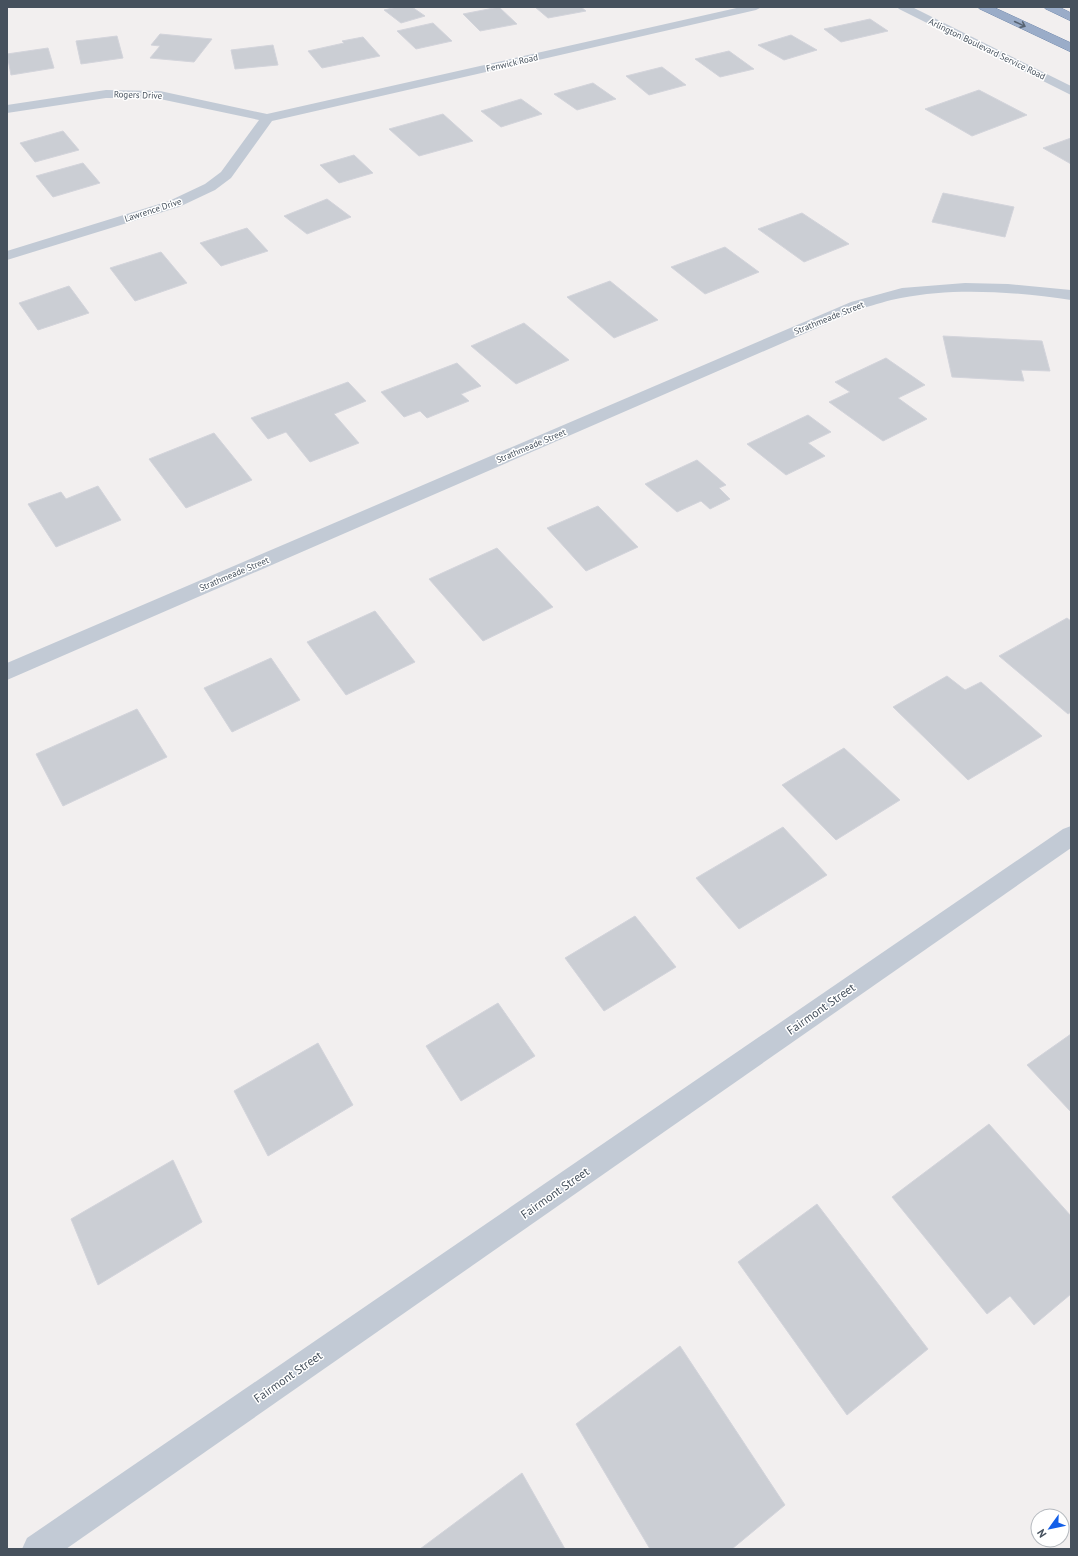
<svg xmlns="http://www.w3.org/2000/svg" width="1078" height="1556" font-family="'PT Sans',sans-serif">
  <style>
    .building { fill: #cbced4; stroke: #d3d4db }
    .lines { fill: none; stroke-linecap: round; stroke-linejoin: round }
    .trunk-casing { stroke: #7088ab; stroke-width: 1 }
    .minor { fill: #c2cad5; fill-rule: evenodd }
    .trunk { fill: #9aacc8; fill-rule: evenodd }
    .oneway { stroke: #576372 }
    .labels { text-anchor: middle; stroke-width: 3; stroke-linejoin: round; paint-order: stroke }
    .far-street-label { font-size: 9px; fill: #46515d; stroke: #fff }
    .near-street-label { font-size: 12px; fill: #46515d; stroke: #fff }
  </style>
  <rect width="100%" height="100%" fill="#f2efef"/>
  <g class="building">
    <polygon points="397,7 412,7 425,16 401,23 384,10"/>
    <polygon points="499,7 517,24 480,31 463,14"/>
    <polygon points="535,7 581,7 586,11 548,18"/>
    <polygon points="870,19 888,31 841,42 824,29"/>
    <polygon points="433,23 452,41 416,49 397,31"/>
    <polygon points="160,34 212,39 194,62 150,58 160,46 151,45"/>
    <polygon points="791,35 817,50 784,60 758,45"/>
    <polygon points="117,36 123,58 81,64 76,41"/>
    <polygon points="363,37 380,56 322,68 308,51 344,43 342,41"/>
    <polygon points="273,45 278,65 235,69 231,50"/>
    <polygon points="48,48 54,68 11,75 7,54"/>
    <polygon points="729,51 754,69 720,77 695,59"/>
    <polygon points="662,67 686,85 649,95 626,76"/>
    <polygon points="593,83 616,99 577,110 554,94"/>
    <polygon points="979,90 1027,115 972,136 925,109"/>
    <polygon points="521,99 542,114 501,127 481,111"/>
    <polygon points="443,114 473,141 419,156 389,129"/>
    <polygon points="63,131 79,150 35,162 20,143"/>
    <polygon points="1071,138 1071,164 1043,148"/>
    <polygon points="354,155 373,173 339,183 320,165"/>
    <polygon points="83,163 100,183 53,197 36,176"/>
    <polygon points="943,193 1014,207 1005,237 932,222"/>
    <polygon points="327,199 351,217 307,234 284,216"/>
    <polygon points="802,213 849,244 804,262 758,229"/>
    <polygon points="247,228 268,251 221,266 200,243"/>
    <polygon points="725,247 759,272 705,294 671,267"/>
    <polygon points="161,252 187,283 135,301 110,268"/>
    <polygon points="610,281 658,320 614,338 567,297"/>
    <polygon points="69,286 89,313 38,330 19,303"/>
    <polygon points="524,323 569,360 516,384 471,346"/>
    <polygon points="943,336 1042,341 1050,371 1021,370 1024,381 952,377"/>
    <polygon points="886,358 925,385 898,398 927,419 883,441 829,402 850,392 835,382"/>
    <polygon points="457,363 481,386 461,394 469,401 427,418 420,411 404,417 381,392"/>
    <polygon points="348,382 366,401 334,414 359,443 310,462 286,432 268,439 251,418"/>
    <polygon points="808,415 831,432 808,443 825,456 786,475 747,444"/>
    <polygon points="214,433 252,480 186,508 149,459"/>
    <polygon points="697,460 726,485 719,488 730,499 710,509 701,501 677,512 645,484"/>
    <polygon points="98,486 121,520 56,547 28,504 61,492 66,499"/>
    <polygon points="598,506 638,547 586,571 547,528"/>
    <polygon points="497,548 553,607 483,641 429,579"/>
    <polygon points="375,611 415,662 346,695 307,642"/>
    <polygon points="1067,618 1071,621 1071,712 1068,714 999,656"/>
    <polygon points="271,658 300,700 232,732 204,688"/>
    <polygon points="947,676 965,690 981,682 1042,736 968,780 893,707"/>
    <polygon points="137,709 167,757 63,806 36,754"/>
    <polygon points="844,748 900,800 836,840 782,785"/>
    <polygon points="783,827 827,875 739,929 696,878"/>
    <polygon points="635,916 676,967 604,1011 565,958"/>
    <polygon points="498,1003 535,1056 461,1101 426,1046"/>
    <polygon points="1071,1034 1071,1112 1027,1065"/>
    <polygon points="318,1043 353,1105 268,1156 234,1091"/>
    <polygon points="989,1124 1071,1216 1071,1294 1034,1325 1010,1296 987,1314 892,1197"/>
    <polygon points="173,1160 202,1222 98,1285 71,1219"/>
    <polygon points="817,1204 928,1349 847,1415 738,1262"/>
    <polygon points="680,1346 785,1505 732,1549 650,1549 576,1424"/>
    <polygon points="522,1473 565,1549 420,1549"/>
  </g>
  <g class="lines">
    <defs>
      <g id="trunk">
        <polygon points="978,7 993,7 1071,43 1071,52 980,9"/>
        <polygon points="1044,7 1059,7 1071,13 1071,21 1046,9"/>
      </g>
    </defs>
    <use href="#trunk" class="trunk-casing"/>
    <g class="minor">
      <polygon points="741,7 762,7 756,10 272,121 231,178 215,190 179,207 7,260 7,251 169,201 205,184 221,172 259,120 160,99 131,98 106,98 7,113 7,105 106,90 160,91 267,114"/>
      <polygon points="897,7 912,7 1071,86 1071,95 899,9"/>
      <path d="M965,283l43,1 63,6v10c-56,-8 -115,-13 -170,-2 -13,2 -26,7 -38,10l-856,372v-17l844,-361 51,-14z"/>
      <polygon points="1071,826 1071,848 66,1549 22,1549 27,1538 1063,829"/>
    </g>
    <use href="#trunk" class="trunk"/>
  </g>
  <defs><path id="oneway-shaft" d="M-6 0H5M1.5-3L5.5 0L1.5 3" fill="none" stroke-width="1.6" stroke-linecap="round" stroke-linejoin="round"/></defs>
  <use class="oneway" href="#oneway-shaft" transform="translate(1020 24) rotate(25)"/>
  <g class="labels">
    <g class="far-street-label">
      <text transform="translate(987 49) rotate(26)" y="3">Arlington Boulevard Service Road</text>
      <text transform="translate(512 63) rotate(-13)" y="3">Fenwick Road</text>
      <text transform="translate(138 95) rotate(2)" y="3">Rogers Drive</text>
      <text transform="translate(153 210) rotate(-18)" y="3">Lawrence Drive</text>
      <text transform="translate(829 318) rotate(-22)" y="3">Strathmeade Street</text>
      <text transform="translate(531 446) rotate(-23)" y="3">Strathmeade Street</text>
      <text transform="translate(234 574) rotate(-23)" y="3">Strathmeade Street</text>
    </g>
    <g class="near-street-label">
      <text transform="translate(821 1009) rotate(-35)" y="4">Fairmont Street</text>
      <text transform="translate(555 1193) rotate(-35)" y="4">Fairmont Street</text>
      <text transform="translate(288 1377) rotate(-35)" y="4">Fairmont Street</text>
    </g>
  </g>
  <rect width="1078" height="1556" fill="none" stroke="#46515d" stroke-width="16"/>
  <g transform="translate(1050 1528) rotate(237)"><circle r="19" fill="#ffffff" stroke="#b5b9be"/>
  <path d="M0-3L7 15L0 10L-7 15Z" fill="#135fe8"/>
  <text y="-6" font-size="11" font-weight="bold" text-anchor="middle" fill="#46515d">N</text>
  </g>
</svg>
